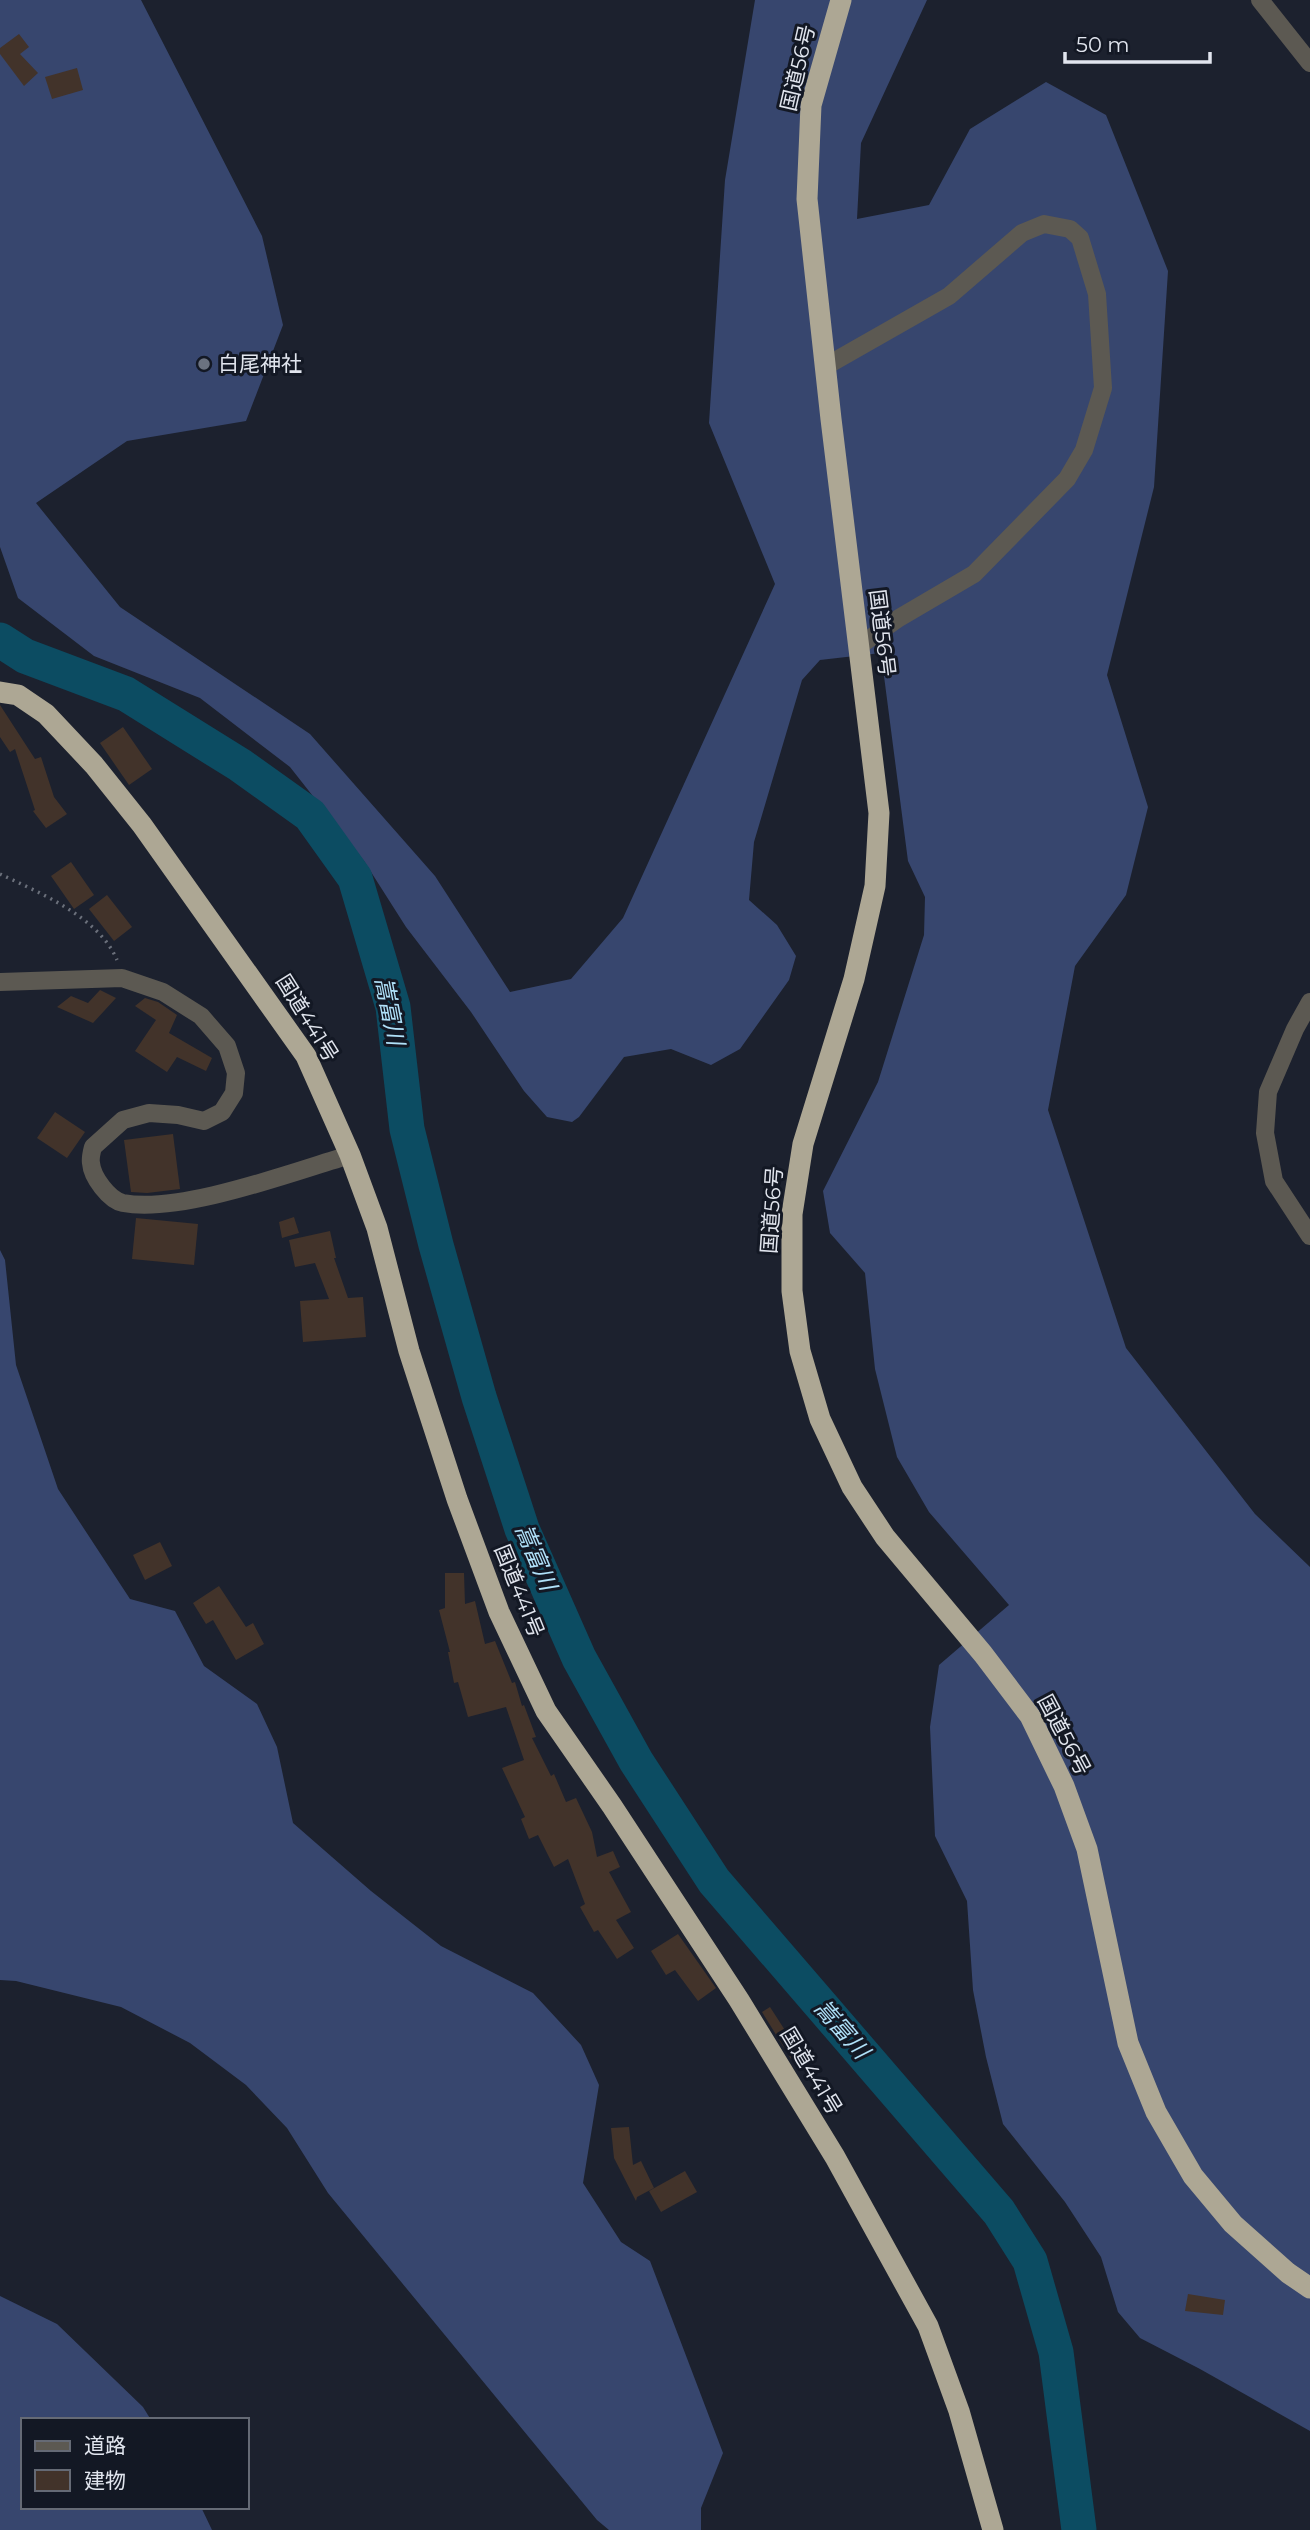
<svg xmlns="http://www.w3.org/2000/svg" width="1310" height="2530" font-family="Montserrat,'Noto Sans JP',sans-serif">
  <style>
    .forest { fill: #37466e }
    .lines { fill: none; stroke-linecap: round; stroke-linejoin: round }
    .river { stroke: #0c4c62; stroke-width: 35 }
    .building { fill: #42332a }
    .path { stroke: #6b707b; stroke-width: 3.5; stroke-dasharray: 2 5; stroke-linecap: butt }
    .minor { stroke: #5c5952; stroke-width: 18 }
    .highway { stroke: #ada794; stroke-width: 21 }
    .worship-dot { fill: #6b7280; stroke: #131824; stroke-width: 2.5 }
    .labels { text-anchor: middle; stroke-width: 6; stroke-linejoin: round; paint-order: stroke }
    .street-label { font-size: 21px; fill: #e1e5ee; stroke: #131824 }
    .poi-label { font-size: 21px; fill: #e1e5ee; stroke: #131824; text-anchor: start }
    .water-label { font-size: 23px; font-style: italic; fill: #b0e1f9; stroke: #131824 }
  </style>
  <rect width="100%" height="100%" fill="#1c212e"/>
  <g class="forest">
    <polygon points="0,0 141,0 262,236 283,325 246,421 127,441 36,503 120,607 310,734 435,876 510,992 571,979 623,918 775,584 709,423 725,180 755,0 927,0 861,143 857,219 929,205 970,129 1046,82 1106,115 1168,271 1154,487 1107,675 1148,807 1126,895 1075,966 1048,1110 1126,1348 1255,1514 1310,1567 1310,2431 1200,2369 1140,2338 1118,2312 1101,2257 1065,2202 1003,2124 986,2057 973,1990 967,1901 935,1836 930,1727 939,1665 1009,1605 929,1512 897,1457 875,1369 865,1273 830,1233 823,1191 878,1082 924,935 925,897 908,861 881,653 820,660 802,680 754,842 749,900 777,925 796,956 789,980 740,1049 711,1065 671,1049 624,1057 579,1117 572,1122 547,1117 524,1091 471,1012 406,927 364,861 290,767 200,698 94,656 18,598 0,547"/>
    <polygon points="0,1250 5,1260 16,1365 58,1489 130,1599 175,1611 204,1666 257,1704 277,1747 293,1823 371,1891 441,1946 533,1993 581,2045 599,2085 583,2183 621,2242 650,2261 723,2453 701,2508 701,2530 609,2530 597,2520 328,2193 287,2128 246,2085 190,2043 121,2007 16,1981 0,1980"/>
    <polygon points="0,2296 57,2324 143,2407 151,2420 23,2420 23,2507 201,2507 212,2530 0,2530"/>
  </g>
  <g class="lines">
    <polyline class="river" points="0,640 25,656 126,694 240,765 310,815 355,878 393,1007 407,1129 436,1245 479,1397 522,1529 579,1658 636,1761 714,1881 999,2212 1030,2261 1056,2352 1079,2530"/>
  </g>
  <g class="building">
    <polygon points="19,34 29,47 20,54 38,73 24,86 0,54 0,48"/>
    <polygon points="77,68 83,90 52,99 45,77"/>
    <polygon points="0,705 35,759 41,757 54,797 67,814 46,828 33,811 35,810 15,749 10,752 0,737"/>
    <polygon points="123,727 152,769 129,785 100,743"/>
    <polygon points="71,862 94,895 74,909 51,876"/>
    <polygon points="107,895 132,927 114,941 89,909"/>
    <polygon points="100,990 116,998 93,1023 57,1007 71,996 88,1003"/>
    <polygon points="145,998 158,1002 177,1015 169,1033 212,1058 206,1071 177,1057 167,1072 135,1051 156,1020 135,1006"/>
    <polygon points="55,1112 85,1132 67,1158 37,1138"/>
    <polygon points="173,1134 180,1189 147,1193 131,1192 124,1140"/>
    <polygon points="294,1217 299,1233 282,1238 279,1222"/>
    <polygon points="136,1218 198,1224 194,1265 132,1259"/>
    <polygon points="330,1231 336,1258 334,1258 348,1298 363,1297 366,1337 303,1342 300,1301 329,1299 315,1263 295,1267 289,1240"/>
    <polygon points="160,1542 172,1566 145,1580 133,1555"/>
    <polygon points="445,1573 464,1573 465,1604 475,1601 485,1644 495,1641 512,1683 515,1682 522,1706 524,1705 536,1737 532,1738 551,1776 554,1774 566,1802 576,1798 592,1832 597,1857 613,1851 620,1867 609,1872 631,1912 616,1920 634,1948 617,1959 598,1930 594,1932 580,1907 585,1904 568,1859 554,1867 538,1835 529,1839 521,1819 525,1817 502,1768 524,1760 506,1707 468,1717 458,1682 454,1683 448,1652 450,1652 439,1610 445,1608"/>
    <polygon points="219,1586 246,1627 253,1623 264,1644 236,1660 213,1620 206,1624 193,1603"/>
    <polygon points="678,1934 716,1988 698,2001 675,1970 666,1975 651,1951"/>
    <polygon points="770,2007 790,2038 794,2036 803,2052 791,2059 762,2012"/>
    <polygon points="629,2127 633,2165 641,2161 654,2188 637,2197 636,2201 614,2158 611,2128"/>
    <polygon points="685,2171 697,2192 661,2212 649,2191"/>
    <polygon points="1188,2294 1225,2300 1223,2315 1185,2311"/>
  </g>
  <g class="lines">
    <path class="path" d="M0,874c40,19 99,43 117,86"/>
    <g class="minor">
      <polyline points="1260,0 1310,63"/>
      <polyline points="826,366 949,296 1022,233 1044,224 1070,229 1080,238 1097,294 1103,388 1084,450 1067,479 974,574 899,618 859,646"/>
      <path d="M0,982l122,-4 41,14 38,24 26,30 9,27 -2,20 -12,19 -18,9 -26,-6 -29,-2 -26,7 -30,27c-1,4 -3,11 -2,16 1,14 18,37 32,40 58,11 169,-31 227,-48"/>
      <polyline points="1310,1002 1295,1029 1268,1092 1265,1133 1274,1181 1310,1236"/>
    </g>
    <g class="highway">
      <polyline points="841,0 811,105 807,199 831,419 879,813 875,886 854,979 803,1144 792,1214 792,1291 800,1351 820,1419 852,1487 885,1537 983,1654 1030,1716 1064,1786 1087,1849 1128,2043 1156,2112 1193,2176 1233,2224 1288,2273 1310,2288"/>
      <polyline points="0,692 18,695 46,714 94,765 142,825 306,1056 350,1155 377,1228 409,1351 457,1499 499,1612 546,1711 612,1806 739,2000 835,2157 928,2326 959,2411 993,2530"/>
    </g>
  </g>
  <circle class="worship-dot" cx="204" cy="364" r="7"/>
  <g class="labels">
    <g class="street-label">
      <text transform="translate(798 68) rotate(-77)" y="7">国道56号</text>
      <text transform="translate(882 633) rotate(83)" y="7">国道56号</text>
      <text transform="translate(307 1018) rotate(58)" y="7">国道441号</text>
      <text transform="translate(772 1210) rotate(-86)" y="7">国道56号</text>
      <text transform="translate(519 1591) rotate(68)" y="7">国道441号</text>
      <text transform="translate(1064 1735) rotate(62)" y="7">国道56号</text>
      <text transform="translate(811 2071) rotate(59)" y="7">国道441号</text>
    </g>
    <g class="poi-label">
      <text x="218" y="371">白尾神社</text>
    </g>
    <g class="water-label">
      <text transform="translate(390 1011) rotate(79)" y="8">嵩富川</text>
      <text transform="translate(536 1557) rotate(67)" y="8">嵩富川</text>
      <text transform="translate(842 2029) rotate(49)" y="8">嵩富川</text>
    </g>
  </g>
  <rect x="21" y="2418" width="228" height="91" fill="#131824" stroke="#656a75" stroke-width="2"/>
  <rect x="35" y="2441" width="35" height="10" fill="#5c5952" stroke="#656a75" stroke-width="2"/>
  <text x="84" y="2453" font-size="21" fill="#e1e5ee">道路</text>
  <rect x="35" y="2470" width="35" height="21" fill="#42332a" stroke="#656a75" stroke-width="2"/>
  <text x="84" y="2488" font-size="21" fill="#e1e5ee">建物</text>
  <path d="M1065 52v10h145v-10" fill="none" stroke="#e1e5ee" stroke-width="3.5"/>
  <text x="1076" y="52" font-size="21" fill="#e1e5ee" stroke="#131824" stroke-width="5" paint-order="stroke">50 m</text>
</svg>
